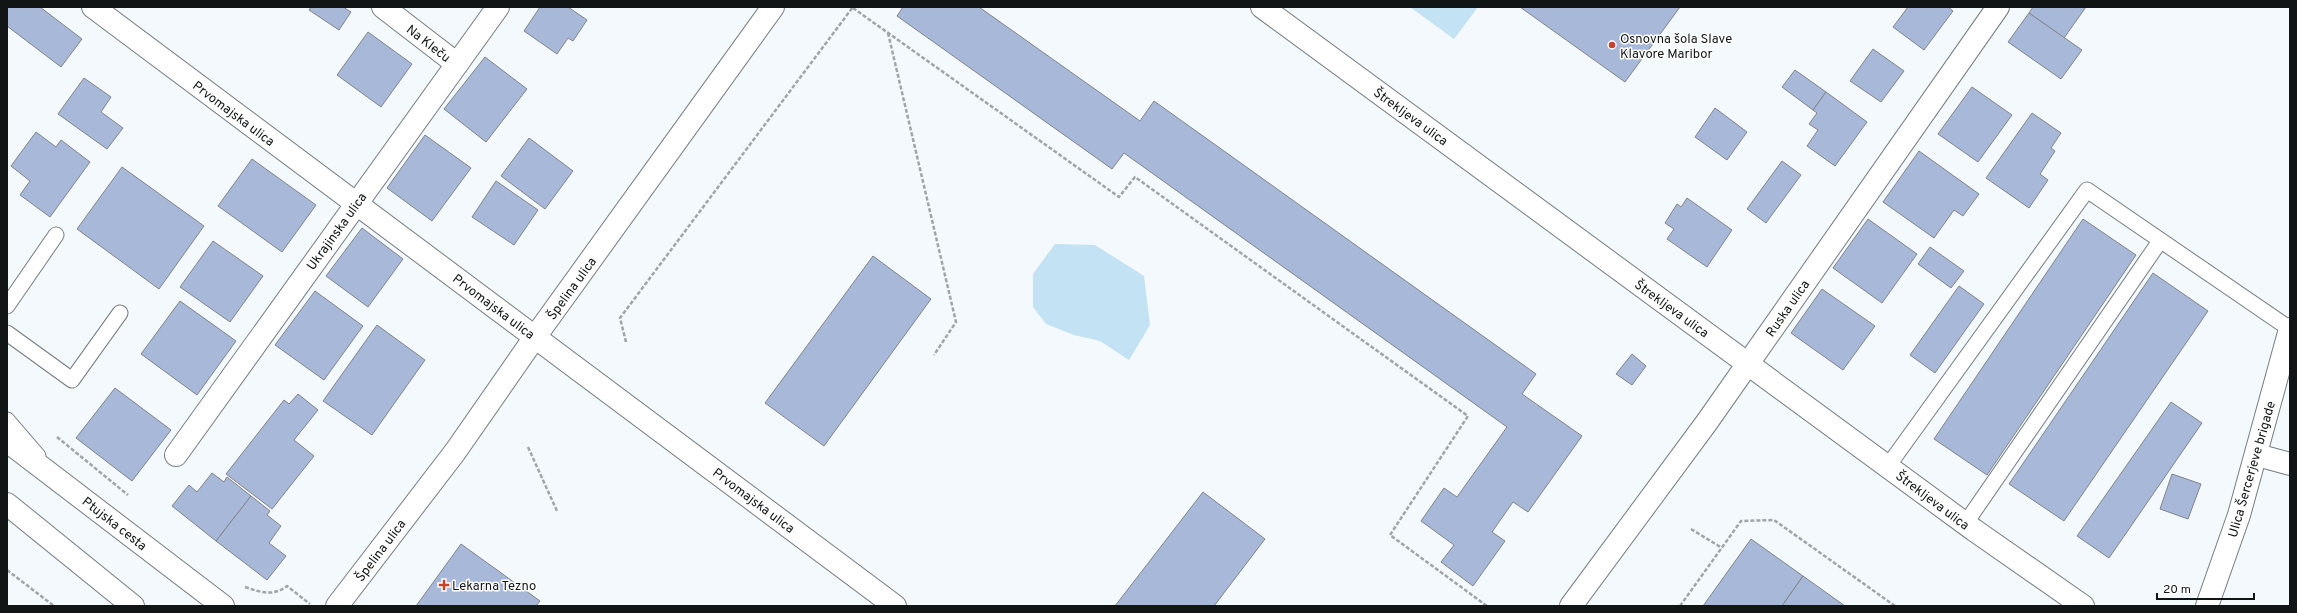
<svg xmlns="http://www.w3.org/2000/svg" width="2297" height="613" font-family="Overpass,sans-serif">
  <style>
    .green { fill: #c3e2f3 }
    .building { fill: #a8b8d9; stroke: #818489 }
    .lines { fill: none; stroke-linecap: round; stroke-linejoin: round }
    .lane-casing { stroke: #767c7f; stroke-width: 17 }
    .street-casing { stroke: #767c7f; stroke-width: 24 }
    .primary-casing { stroke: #767c7f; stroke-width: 24 }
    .path { stroke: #a0a5a7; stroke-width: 2.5; stroke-dasharray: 4 2; stroke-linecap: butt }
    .lane { stroke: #fff; stroke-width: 15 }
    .street { stroke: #fff; stroke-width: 22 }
    .primary { stroke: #fff; stroke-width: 22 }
    .poi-dot { fill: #cb4028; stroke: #fff; stroke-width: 1.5 }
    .labels { text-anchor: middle; stroke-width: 3; stroke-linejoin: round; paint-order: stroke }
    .poi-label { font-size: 13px; fill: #121516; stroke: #fff; text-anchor: start }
    .street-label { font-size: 13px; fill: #121516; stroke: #fff }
  </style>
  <rect width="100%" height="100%" fill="#f3f9fd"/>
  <g class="green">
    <polygon points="1410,7 1478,7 1454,39"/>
    <polygon points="1055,244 1095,245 1144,276 1150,325 1129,360 1100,341 1074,335 1046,324 1033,307 1033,274"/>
  </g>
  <g class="building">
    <polygon points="7,7 40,7 82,39 61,67 7,26"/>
    <polygon points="311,7 343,7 351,12 339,30 309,10"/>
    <polygon points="540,7 568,7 587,20 573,41 568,38 557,54 524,31"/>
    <polygon points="903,7 979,7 1140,121 1154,101 1536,374 1522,394 1582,436 1528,512 1513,502 1492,532 1505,541 1473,586 1441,562 1454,545 1421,521 1444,488 1457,497 1507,427 1124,153 1112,169 897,16"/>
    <polygon points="1520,7 1680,7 1625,82"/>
    <polygon points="1908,7 1948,7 1953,11 1924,50 1893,27"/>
    <polygon points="2033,7 2086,7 2064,38 2029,13"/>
    <polygon points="2029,13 2082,50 2061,79 2008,42"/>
    <polygon points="368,32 412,64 381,107 337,75"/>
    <polygon points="1873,49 1904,71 1881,102 1850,81"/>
    <polygon points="485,57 527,89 486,142 444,109"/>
    <polygon points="1795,70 1826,92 1813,110 1782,87"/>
    <polygon points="84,78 111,97 101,112 123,128 107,149 58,114"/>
    <polygon points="1972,87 2012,115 1978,162 1938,134"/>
    <polygon points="1826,92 1867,122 1835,166 1807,146 1818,130 1809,124 1817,113 1813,110"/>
    <polygon points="1715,108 1747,132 1727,160 1695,137"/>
    <polygon points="2032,113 2061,133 2051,148 2055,151 2040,174 2048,180 2029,208 1986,178"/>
    <polygon points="36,132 56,147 61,140 90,162 50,217 20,195 30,181 11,166"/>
    <polygon points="425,135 471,168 432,221 387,188"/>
    <polygon points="529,138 573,171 545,209 501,176"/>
    <polygon points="1919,151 1979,194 1963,216 1954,210 1934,238 1883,202"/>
    <polygon points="252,159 316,205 282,252 218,206"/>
    <polygon points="1782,161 1801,175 1766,223 1747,209"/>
    <polygon points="122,167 204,226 159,289 77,229"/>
    <polygon points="496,181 538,210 514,245 472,217"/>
    <polygon points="1687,198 1732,230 1707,267 1667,239 1674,229 1665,223 1677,204 1681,207"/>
    <polygon points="1868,219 1917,254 1882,303 1833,268"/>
    <polygon points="2083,219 2136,255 1987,475 1934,439"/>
    <polygon points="362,228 403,259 368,307 326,276"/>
    <polygon points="213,241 263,276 230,322 180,287"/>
    <polygon points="1930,247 1964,271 1951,288 1918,264"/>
    <polygon points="873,256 931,299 824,446 765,403"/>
    <polygon points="2153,273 2208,311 2064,521 2009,484"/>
    <polygon points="1959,286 1984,304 1935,373 1910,355"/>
    <polygon points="1822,289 1875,326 1843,370 1791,333"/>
    <polygon points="315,291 363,326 324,380 275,345"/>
    <polygon points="180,301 236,341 197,395 141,354"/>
    <polygon points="377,325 425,360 372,435 323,401"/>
    <polygon points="1632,354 1646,366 1632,385 1616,374"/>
    <polygon points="115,388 171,430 132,481 76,438"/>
    <polygon points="298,394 318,410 294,440 314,456 272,509 226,474 284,400 289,404"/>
    <polygon points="2171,402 2202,423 2109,558 2077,536"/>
    <polygon points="212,473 224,482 227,477 251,496 216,541 172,506 189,485 197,492"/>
    <polygon points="2172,474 2201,484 2188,519 2160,509"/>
    <polygon points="1203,492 1265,539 1214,606 1115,606"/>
    <polygon points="251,496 270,511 267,515 281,526 269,543 286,556 267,580 216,541"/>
    <polygon points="1751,539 1803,576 1782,606 1703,606"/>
    <polygon points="461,544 540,601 536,606 416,606"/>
    <polygon points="1803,576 1845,606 1782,606"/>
  </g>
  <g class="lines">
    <defs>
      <g id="lane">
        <polyline points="7,306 56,235"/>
        <polyline points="7,333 72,380 120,313"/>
        <polyline points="7,420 38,456"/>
        <polyline points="1888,466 2087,190 2290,329"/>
        <polyline points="1965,524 2160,241"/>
      </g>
      <g id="street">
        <polyline points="93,7 895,606"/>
        <polyline points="383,7 457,64"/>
        <polyline points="1262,7 1974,530 2083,606"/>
        <polyline points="176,455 498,7"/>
        <polyline points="2257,455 2290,464"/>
        <polyline points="337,606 455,452 535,337 773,7"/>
        <polyline points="1571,606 1707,422 1998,7"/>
        <polyline points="2207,606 2239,515 2290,329"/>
      </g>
      <g id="primary">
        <polyline points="7,441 223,606"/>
        <polyline points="7,504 133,606"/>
      </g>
    </defs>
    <use href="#lane" class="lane-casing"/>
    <use href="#street" class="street-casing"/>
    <use href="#primary" class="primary-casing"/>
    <g class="path">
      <polyline points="853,8 1119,197 1135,177 1468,416 1390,535 1487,606"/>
      <polyline points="888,33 956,322 934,355"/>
      <polyline points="626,342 620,318 853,7"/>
      <polyline points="57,437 128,495"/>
      <polyline points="528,447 557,511"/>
      <polyline points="1691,529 1722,548"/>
      <polyline points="7,570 54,606"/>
      <path d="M245,587c15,5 28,10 42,-1l23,18"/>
      <polyline points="1680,606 1741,521 1774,520 1895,606"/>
    </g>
    <use href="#lane" class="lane"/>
    <use href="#street" class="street"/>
    <use href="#primary" class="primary"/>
  </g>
  <g class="poi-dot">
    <circle cx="1612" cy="45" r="4"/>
    <path d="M442 579h4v4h4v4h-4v4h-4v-4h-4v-4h4z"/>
  </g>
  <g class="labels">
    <g class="poi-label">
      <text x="1620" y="43">Osnovna šola Slave<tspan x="1620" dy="15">Klavore Maribor</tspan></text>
      <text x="452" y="590">Lekarna Tezno</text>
    </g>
    <g class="street-label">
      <text transform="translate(429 43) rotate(38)" y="5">Na Kleču</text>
      <text transform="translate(234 113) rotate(37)" y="5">Prvomajska ulica</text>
      <text transform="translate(1411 116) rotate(36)" y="5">Štrekljeva ulica</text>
      <text transform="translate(336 231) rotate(-54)" y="5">Ukrajinska ulica</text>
      <text transform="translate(571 288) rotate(-54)" y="5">Špelina ulica</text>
      <text transform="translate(494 306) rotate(37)" y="5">Prvomajska ulica</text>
      <text transform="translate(1672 308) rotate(36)" y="5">Štrekljeva ulica</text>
      <text transform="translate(1787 308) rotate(-55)" y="5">Ruska ulica</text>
      <text transform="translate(2251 469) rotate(-74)" y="5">Ulica Šercerjeve brigade</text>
      <text transform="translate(754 500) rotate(37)" y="5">Prvomajska ulica</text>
      <text transform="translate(1933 500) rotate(37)" y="5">Štrekljeva ulica</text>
      <text transform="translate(115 523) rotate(38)" y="5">Ptujska cesta</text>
      <text transform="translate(380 550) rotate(-53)" y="5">Špelina ulica</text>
    </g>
  </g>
  <rect width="2297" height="613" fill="none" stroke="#121516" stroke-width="16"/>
  <path d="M2157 593v6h97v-6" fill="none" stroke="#121516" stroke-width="2"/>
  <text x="2163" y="593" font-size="12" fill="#121516" stroke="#ffffff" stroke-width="3" paint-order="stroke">20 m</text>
</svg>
